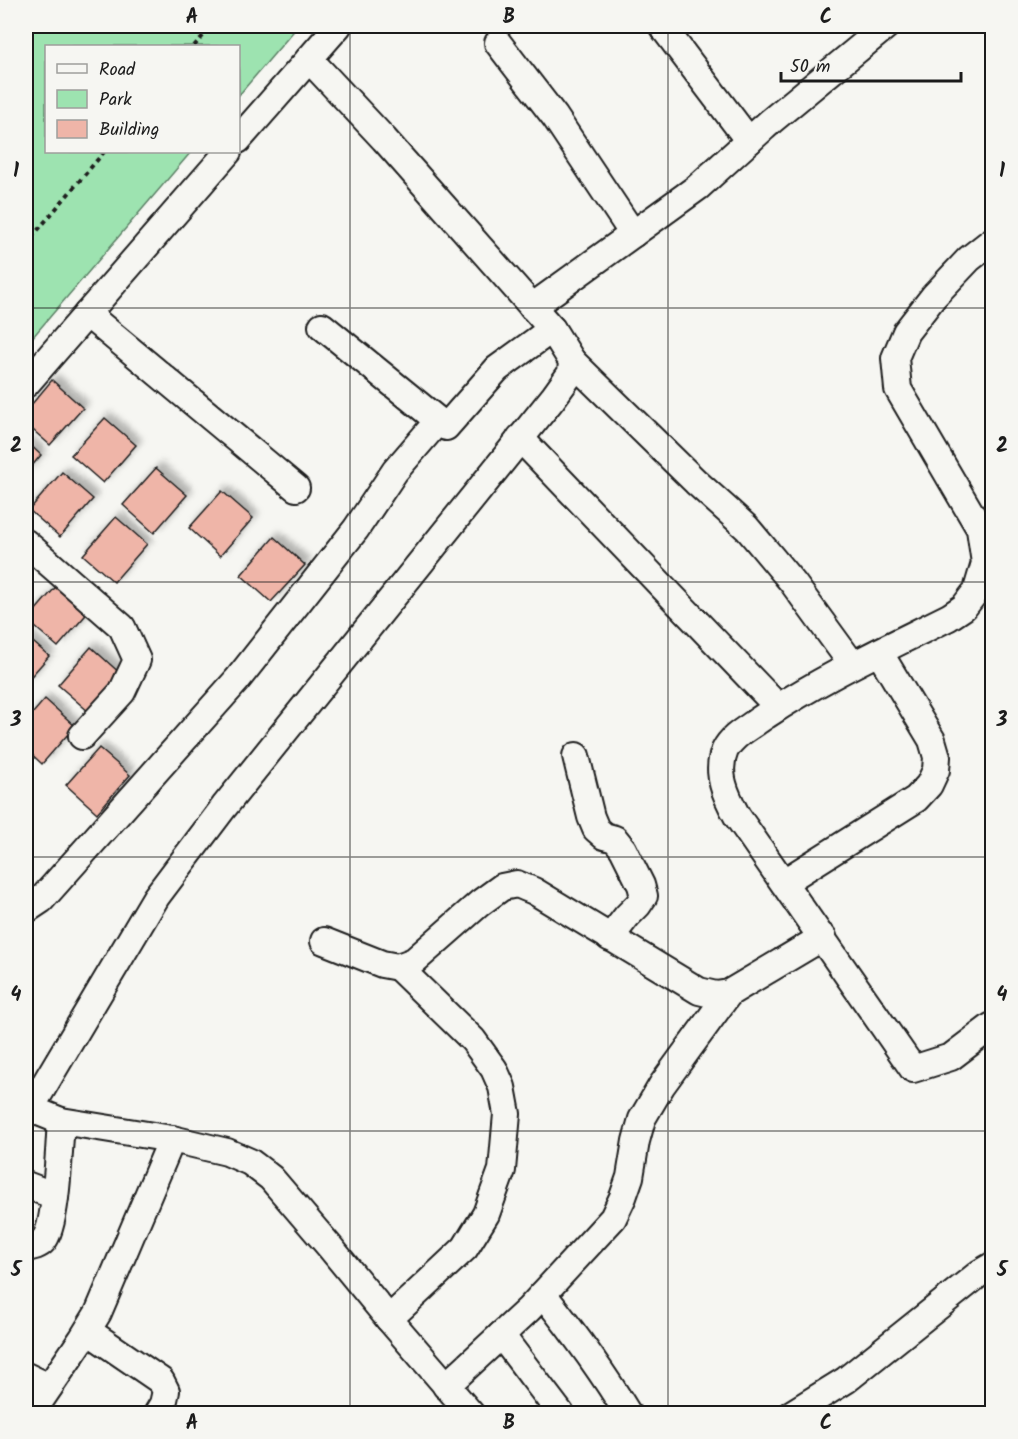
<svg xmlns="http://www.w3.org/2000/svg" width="1018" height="1439" font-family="Kalam,sans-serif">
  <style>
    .green { fill: #9de3b0; stroke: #5c8066; stroke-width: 1.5 }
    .building { fill: #efb5a8; stroke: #1c1c1c; stroke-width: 1.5; filter: url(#shadow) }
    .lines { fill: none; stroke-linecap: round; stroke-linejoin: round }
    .street-casing { stroke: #1c1c1c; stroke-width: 30 }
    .path { stroke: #1c1c1c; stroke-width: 4; stroke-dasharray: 4.5 4.5; stroke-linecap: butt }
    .street { stroke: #f6f6f2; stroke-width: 26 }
    .grid { fill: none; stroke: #1c1c1c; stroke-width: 1.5; stroke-opacity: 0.55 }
    .neatline { fill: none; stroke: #1c1c1c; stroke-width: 2 }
    .grid-label { font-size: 20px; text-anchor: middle; font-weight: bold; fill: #1c1c1c }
  </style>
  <defs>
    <filter id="shadow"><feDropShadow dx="5.5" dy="-5.5" stdDeviation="3" flood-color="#0004"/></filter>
  </defs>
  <rect width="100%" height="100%" fill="#f6f6f2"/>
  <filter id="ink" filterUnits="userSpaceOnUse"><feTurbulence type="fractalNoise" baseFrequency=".0167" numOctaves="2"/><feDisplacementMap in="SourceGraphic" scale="12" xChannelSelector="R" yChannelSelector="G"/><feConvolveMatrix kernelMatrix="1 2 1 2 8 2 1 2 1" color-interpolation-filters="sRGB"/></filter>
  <g filter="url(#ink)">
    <polygon class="green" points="26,26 298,26 239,95 238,46 46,46 46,152 191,152 26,345"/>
    <g class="building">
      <polygon points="52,380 83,408 50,445 26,424 26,411"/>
      <polygon points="105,418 136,445 103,483 71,455"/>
      <polygon points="26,441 41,455 26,473"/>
      <polygon points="156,468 187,495 154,533 123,505"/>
      <polygon points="62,472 93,499 60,537 29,510"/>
      <polygon points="222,491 253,518 220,556 189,528"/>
      <polygon points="116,517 147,544 114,582 83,555"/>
      <polygon points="274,537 305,565 271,602 241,575"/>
      <polygon points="60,582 91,609 58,647 27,620"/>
      <polygon points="26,636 49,656 26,682"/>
      <polygon points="91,647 122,675 89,712 58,685"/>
      <polygon points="45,699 75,726 42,764 26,749 26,721"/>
      <polygon points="99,748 130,775 97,813 66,785"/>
    </g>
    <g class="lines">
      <defs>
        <g id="street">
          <polyline points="662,26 749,141"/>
          <polyline points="498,43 555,117 633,234"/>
          <polyline points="238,140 338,26"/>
          <path d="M992,241l-23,18 -35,37 -28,36 -11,26 3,31 82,140 5,34 -8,27 -13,17 -15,10c-64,32 -130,62 -190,103 -12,9 -27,16 -34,30 -10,23 1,46 12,66l176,253 38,-12 41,-31"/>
          <polyline points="532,307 698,187 771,121 886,26"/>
          <polyline points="87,314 296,488"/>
          <polyline points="322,326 446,427 497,369 552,329"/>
          <polyline points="572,361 696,482 747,528 793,583 852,664"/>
          <polyline points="26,384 228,152"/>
          <polyline points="520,438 778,707"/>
          <polyline points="26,543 122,627 137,660 122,692 82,736"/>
          <polyline points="576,756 591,817 596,829 604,836 615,839 623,849 641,885 644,896 638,905 627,916 610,938"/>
          <polyline points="784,882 916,799 929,785 936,770 937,757 932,740 879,652"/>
          <polyline points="26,910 41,900 237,680 356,529 395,471 438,421"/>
          <polyline points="324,941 382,964 398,967 414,961 480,903 502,887 517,884 534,891 699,991 716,995 729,993 823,937"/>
          <polyline points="26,1107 61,1121 172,1139 227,1152 250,1162 271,1178 330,1247 389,1319 471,1414"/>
          <polyline points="30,1109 156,897 224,807 553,398 571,373 572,361 552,329 384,139 309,59"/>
          <polyline points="26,1185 55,1196"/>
          <path d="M26,1248c5,-1 13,-2 17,-7 14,-14 16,-97 18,-120"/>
          <path d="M543,1294c31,39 59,77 85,120"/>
          <polyline points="389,1319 465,1248 486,1214 502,1170 507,1114 502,1087 494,1069 473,1040 398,967"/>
          <polyline points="88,1331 161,1381 166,1391 163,1404 157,1414"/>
          <polyline points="501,1335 561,1414"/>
          <polyline points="26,1376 49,1387"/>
          <polyline points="446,1386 529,1309 613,1218 623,1197 630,1177 636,1141 642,1119 662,1085 729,993"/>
          <polyline points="31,1414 82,1339 98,1313 172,1139"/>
          <polyline points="791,1414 846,1380 980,1273 992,1266"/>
        </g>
      </defs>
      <use href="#street" class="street-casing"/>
      <g class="path">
        <polyline points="194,46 212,26"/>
        <polyline points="26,244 104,152"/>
      </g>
      <use href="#street" class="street"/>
    </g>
  </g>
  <path class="grid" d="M350,26v1388M668,26v1388M26,308h966M26,582h966M26,857h966M26,1131h966"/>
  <rect width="1018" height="1439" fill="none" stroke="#f6f6f2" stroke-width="66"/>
  <rect x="45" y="45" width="195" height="108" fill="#f6f6f2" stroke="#9f9f9c" stroke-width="1.5"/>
  <rect x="57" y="64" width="30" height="9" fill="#f6f6f2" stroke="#9f9f9c" stroke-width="1.5"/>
  <text x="99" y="75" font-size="18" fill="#1c1c1c">Road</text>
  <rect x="57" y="90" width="30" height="18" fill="#9de3b0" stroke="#9f9f9c" stroke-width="1.5"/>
  <text x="99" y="105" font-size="18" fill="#1c1c1c">Park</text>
  <rect x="57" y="120" width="30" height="18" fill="#efb5a8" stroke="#9f9f9c" stroke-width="1.5"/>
  <text x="99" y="135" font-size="18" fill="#1c1c1c">Building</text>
  <path d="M781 72v9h180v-9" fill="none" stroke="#1c1c1c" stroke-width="3"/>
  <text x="790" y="72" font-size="18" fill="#1c1c1c" stroke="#f6f6f2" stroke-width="4.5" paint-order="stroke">50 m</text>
  <rect x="33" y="33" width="952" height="1373" class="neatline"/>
  <g class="grid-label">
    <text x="192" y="23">A</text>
    <text x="509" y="23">B</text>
    <text x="826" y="23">C</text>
    <text x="16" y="177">1</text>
    <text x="1002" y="177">1</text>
    <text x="16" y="452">2</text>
    <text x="1002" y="452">2</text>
    <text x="16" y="726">3</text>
    <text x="1002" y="726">3</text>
    <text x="16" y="1001">4</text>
    <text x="1002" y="1001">4</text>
    <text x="16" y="1276">5</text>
    <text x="1002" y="1276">5</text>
    <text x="192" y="1429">A</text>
    <text x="509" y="1429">B</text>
    <text x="826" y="1429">C</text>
  </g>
</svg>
